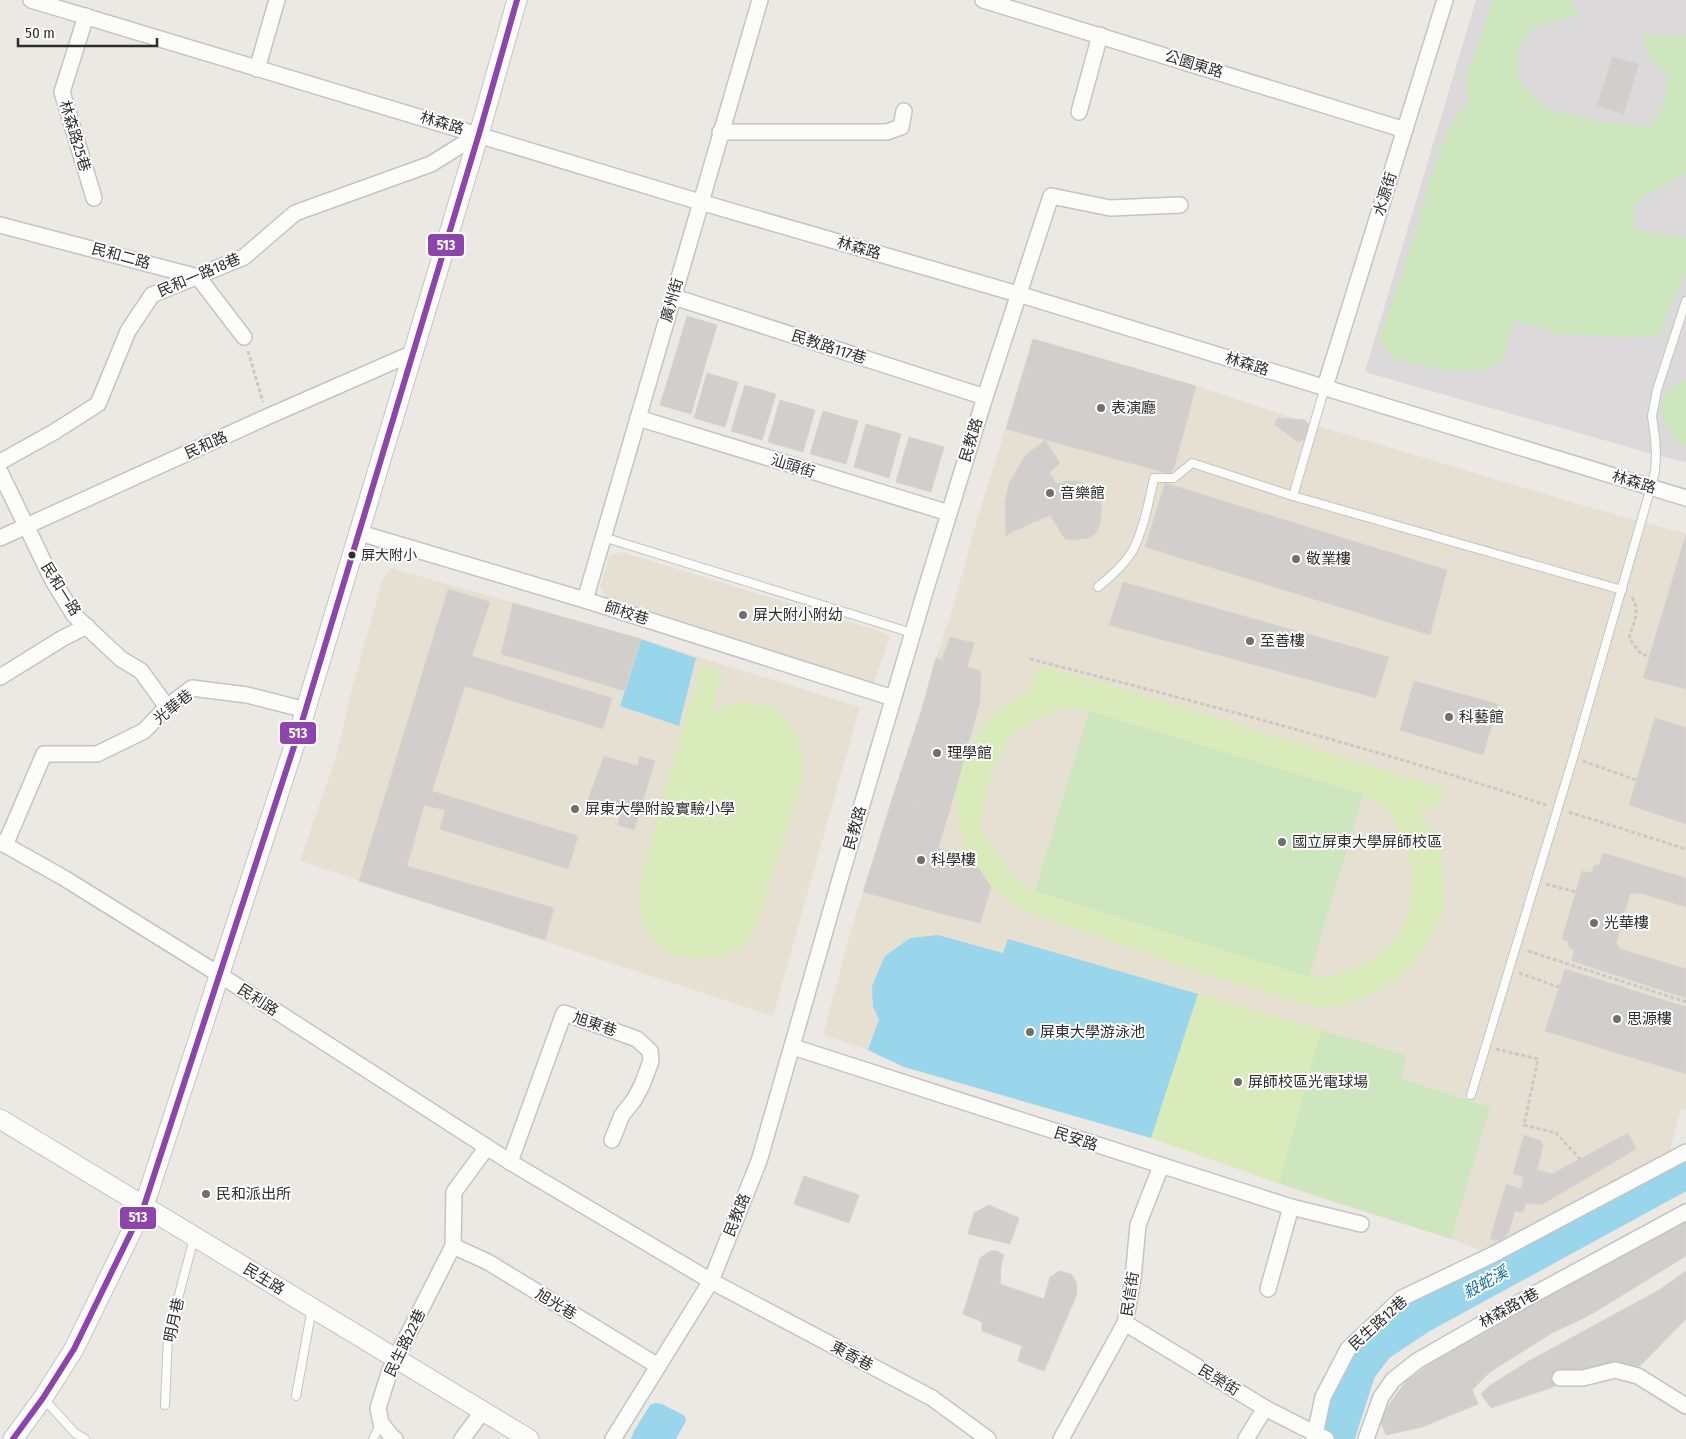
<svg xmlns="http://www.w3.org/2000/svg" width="1686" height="1439" font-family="'Fira Sans Condensed','Noto Sans TC',sans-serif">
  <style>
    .industrial { fill: #dcd9db }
    .education { fill: #e6e0d3 }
    .green { fill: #cee6be }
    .pitch { fill: #d9eabb; fill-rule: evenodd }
    .water { fill: #99d6ec }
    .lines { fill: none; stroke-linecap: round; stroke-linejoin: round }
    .river { stroke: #99d6ec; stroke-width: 34 }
    .building { fill: #d1cecb; stroke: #d7d4d0 }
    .service-casing { stroke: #c5c4c5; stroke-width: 10 }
    .minor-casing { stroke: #c5c4c5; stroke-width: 18 }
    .tertiary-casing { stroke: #c5c4c5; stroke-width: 21 }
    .path { stroke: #c9c9c8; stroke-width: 3; stroke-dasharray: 4 2.5; stroke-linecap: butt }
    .service { stroke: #fcfcfb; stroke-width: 8 }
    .minor { stroke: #fcfcfb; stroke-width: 15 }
    .tertiary { stroke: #fcfcfb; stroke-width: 19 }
    .bus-1-casing { stroke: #fff; stroke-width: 10 }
    .bus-1 { stroke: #8e44ad; stroke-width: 6 }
    .poi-dot { fill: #706f6e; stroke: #fff; stroke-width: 2 }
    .bus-dot { fill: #2e2e2e; stroke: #fff; stroke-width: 2 }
    .labels { text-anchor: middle; stroke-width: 4; stroke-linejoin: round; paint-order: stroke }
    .bus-label { font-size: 14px; fill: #2e2e2e; stroke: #fff; text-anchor: start }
    .street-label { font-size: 15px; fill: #2e2e2e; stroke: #fff }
    .poi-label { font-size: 15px; fill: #2e2e2e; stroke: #fff; text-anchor: start }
    .water-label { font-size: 16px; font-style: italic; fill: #0d6fa3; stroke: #fff }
    .line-badge { stroke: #fff; stroke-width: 2 }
    .badge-label { font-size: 14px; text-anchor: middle; font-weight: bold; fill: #fff }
  </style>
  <rect width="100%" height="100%" fill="#ece8e4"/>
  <polygon class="industrial" points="1476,0 1686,0 1686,462 1656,455 1365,372"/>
  <g class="education">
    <polygon points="1033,339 1196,386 1315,425 1578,504 1686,534 1686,1109 1681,1108 1670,1150 1485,1252 1451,1239 1311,1195 1151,1138 904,1067 868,1050 823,1035 851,930 921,712 936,658 953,607 976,523"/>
    <polygon points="622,552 880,631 890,637 874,683 607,599 600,587 610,555"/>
    <polygon points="391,568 641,639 860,707 773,1016 300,861 336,757 353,685 383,578"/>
  </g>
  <g class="green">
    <polygon points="1493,0 1571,0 1578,15 1535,27 1518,45 1518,79 1543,107 1598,122 1650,127 1665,102 1668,76 1648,57 1642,35 1686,36 1686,175 1681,176 1636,202 1632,229 1686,238 1686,271 1658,337 1564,335 1514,321 1502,362 1480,370 1445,370 1392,358 1379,340 1397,285 1403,272 1434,167 1448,129 1460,112 1469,105 1465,80"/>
    <polygon points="1686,379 1686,445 1678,443 1662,419 1663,394"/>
    <polygon points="1089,711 1363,794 1309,977 1035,891"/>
    <polygon points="1321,1030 1406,1055 1401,1079 1490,1107 1451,1239 1279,1183"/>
  </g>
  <g class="pitch">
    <path d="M701,666l21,6 -11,40 20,-9h23l21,5 18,18 8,23 2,29 -48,153c-4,5 -7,11 -12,15 -11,10 -40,13 -55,12 -25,-3 -47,-26 -48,-52 -1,-34 12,-67 21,-100 13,-47 27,-93 40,-140z"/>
    <path d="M1038,666l59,15 348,108 -10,22 -17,-4 24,46 2,57 -22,43 -24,26 -32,18 -27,9 -19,2 -115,-34 -173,-60 -23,-12 -18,-15 -27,-40 -9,-55 10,-40 23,-33 16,-12 24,-14zM1064,708l25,3 274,83 28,20 11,24 11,38 -3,32 -9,25 -16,18 -24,14 -32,12h-20l-274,-86c-20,-11 -32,-28 -44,-47 -3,-3 -7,-8 -8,-13 -6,-24 13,-78 30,-96 13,-13 35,-20 51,-27z"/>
    <polygon points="1198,994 1321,1030 1279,1183 1151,1138"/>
  </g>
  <g class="water">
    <polygon points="641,639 696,658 679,726 620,706"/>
    <polygon points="938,935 1003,953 1008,939 1198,994 1151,1138 904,1067 868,1050 879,1019 873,1007 872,986 885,956 910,938"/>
    <polygon points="655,1403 662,1404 685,1416 686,1421 676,1439 631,1439 634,1431 650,1405"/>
  </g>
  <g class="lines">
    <polyline class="river" points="1337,1439 1359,1370 1378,1345 1420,1317 1686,1172"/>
  </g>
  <g class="building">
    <polygon points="1612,57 1639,64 1624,114 1597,106"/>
    <polygon points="687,316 717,325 704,369 674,360"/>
    <polygon points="1033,339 1196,386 1175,465 1170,474 1006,429"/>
    <polygon points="674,360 704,369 691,414 660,405"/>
    <polygon points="707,373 738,382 725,427 694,418"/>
    <polygon points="745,385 776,394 762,440 731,431"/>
    <polygon points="780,400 815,410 803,452 768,442"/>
    <polygon points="823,411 858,421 846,464 810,454"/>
    <polygon points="1278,418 1305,420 1311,428 1307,439 1298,442 1275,425 1276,420"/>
    <polygon points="866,424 901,434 889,478 854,467"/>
    <polygon points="909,437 944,447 931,492 896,482"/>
    <polygon points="1045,440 1060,463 1049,473 1057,484 1068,481 1080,481 1090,488 1102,506 1100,523 1096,533 1089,538 1074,540 1065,539 1050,515 1010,533 1006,537 1005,503 1009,483 1025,456"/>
    <polygon points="1165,483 1447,570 1430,635 1145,547"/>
    <polygon points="1686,534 1686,689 1643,678"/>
    <polygon points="1123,582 1389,657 1376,698 1109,625"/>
    <polygon points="448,589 490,602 472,656 612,698 603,729 465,686 432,791 578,836 568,869 440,829 445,810 424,805 407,866 554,908 545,940 359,881"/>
    <polygon points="513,603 641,639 625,691 501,654"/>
    <polygon points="950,637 974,643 967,668 942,659"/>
    <polygon points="936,658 981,671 980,702 950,809 894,793 921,712"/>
    <polygon points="1414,681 1498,704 1483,755 1400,730"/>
    <polygon points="1655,718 1686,728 1686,824 1629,805"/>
    <polygon points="604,756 638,766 639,756 655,761 634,830 618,825 621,813 587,802"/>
    <polygon points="894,793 950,809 938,848 960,854 977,866 991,887 980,923 943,914 863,892"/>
    <polygon points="1603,853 1686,878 1686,907 1640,893 1630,894 1616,943 1621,949 1686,969 1686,998 1572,961 1574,950 1569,947 1569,942 1562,939 1582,871 1592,873 1594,865 1599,865"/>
    <polygon points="1565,969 1686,1007 1686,1074 1545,1031"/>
    <polygon points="1628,1133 1636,1149 1541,1205 1526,1203 1523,1212 1515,1211 1509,1231 1501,1241 1490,1239 1506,1184 1521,1189 1524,1177 1513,1174 1524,1135 1541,1141 1543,1146 1537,1170 1552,1174"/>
    <polygon points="804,1176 859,1195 849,1223 794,1204"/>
    <polygon points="989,1205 1019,1218 1010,1244 968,1234 974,1213"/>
    <polygon points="1686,1218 1686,1256 1590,1315 1552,1333 1490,1372 1472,1390 1478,1404 1422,1427 1386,1435 1379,1419 1406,1381 1460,1342"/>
    <polygon points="990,1251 997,1251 1004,1255 1001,1266 1000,1284 1044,1299 1050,1277 1060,1271 1071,1274 1076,1282 1077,1294 1044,1371 1018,1361 1022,1346 982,1331 982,1322 963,1314 980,1258"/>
    <polygon points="1686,1271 1686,1319 1640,1366 1568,1382 1491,1408 1481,1394 1489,1386 1527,1362 1659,1290"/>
  </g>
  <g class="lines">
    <defs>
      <g id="service">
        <polyline points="1293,496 1325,387"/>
        <polyline points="603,537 912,633"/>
        <path d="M1098,587c13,-11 27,-23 35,-37 11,-22 16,-49 21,-72h20l18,-15 101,33 329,94"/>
        <polyline points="1471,1095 1573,758 1651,487 1655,471 1656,455 1655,438 1652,416 1657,390 1686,301"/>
        <polyline points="296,1396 312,1308"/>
        <polyline points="43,1398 75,1433 85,1439"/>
        <polyline points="165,1405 168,1336 194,1238"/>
        <polyline points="373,1439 381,1423"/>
      </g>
      <g id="minor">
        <polyline points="31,0 700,202 1018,294 1686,498"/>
        <polyline points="983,0 1405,130"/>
        <polyline points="86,16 62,92 94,198"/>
        <polyline points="257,69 277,0"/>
        <polyline points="1079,112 1100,35"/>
        <polyline points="720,132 887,132 901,127 904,111"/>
        <polyline points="0,225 198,277 244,337"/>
        <polyline points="674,297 985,397"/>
        <polyline points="1325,387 1445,0"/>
        <polyline points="638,418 949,513"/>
        <polyline points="0,462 54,432 98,404 128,331 152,295 244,257 295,213 431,164 479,134"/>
        <polyline points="0,472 52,579 74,615 121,659 141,671 167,707"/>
        <polyline points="360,533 585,600 893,698"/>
        <polyline points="0,538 269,416 413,353"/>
        <polyline points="585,600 760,0"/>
        <polyline points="0,677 63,638 87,626"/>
        <polyline points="0,842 64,878 220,975 510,1162 711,1281 932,1398 988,1439"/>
        <polyline points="5,845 44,754 97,754 144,731 167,707 192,688 247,695 306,710"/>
        <polyline points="793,1047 1291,1207 1361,1224"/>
        <polyline points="510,1162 564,1013 637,1039 650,1051 651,1061 642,1085 634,1100 622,1115 612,1140"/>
        <polyline points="453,1246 488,1262 658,1366"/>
        <polyline points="1268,1289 1291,1207"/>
        <polyline points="1125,1323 1265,1408 1326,1439"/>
        <polyline points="1560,1378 1583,1378 1615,1370 1638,1376 1686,1406"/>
        <polyline points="395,1439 392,1437 381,1423 378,1408 390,1370 453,1246 454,1192 487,1147"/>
        <polyline points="462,1439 483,1411"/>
        <polyline points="613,1439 711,1281 759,1161 840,879 927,585 985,397 1051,196 1110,208 1180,205"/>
        <polyline points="1061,1439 1125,1323 1133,1279 1138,1225 1161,1166"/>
        <polyline points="1246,1439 1265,1408"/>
        <polyline points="1314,1439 1323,1397 1348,1349 1402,1298 1494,1254 1686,1152"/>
        <polyline points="1366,1439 1381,1397 1393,1380 1417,1361 1520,1302 1686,1212"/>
      </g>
      <g id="tertiary">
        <polyline points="0,1119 529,1439"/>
        <polyline points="13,1439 43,1398 74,1349 144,1206 301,725 479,134 517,0"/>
      </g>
    </defs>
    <use href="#service" class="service-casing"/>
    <use href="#minor" class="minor-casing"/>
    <use href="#tertiary" class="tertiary-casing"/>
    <g class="path">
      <polyline points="248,351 263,402"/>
      <path d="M1632,597c9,14 1,27 -3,41l12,16 9,2"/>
      <path d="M1030,659c173,44 346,90 516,146"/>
      <polyline points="1583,761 1636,780"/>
      <polyline points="1569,812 1686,849"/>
      <polyline points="1546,884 1576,892"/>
      <polyline points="1528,951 1686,1002"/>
      <polyline points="1519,973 1559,987"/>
      <polyline points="1496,1049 1538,1059 1524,1125 1556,1133 1580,1159"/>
    </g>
    <use href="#service" class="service"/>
    <use href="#minor" class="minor"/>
    <use href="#tertiary" class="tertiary"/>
    <defs>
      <polyline id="bus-1" points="13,1439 43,1398 74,1349 144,1206 301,725 479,134 517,0"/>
    </defs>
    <use href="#bus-1" class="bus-1-casing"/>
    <use href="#bus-1" class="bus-1"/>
  </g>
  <g class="poi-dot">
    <circle cx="1101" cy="408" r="5"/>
    <circle cx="1050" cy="493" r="5"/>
    <circle cx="1296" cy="559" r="5"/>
    <circle cx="743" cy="615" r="5"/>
    <circle cx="1250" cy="641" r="5"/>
    <circle cx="1449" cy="717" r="5"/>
    <circle cx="937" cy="753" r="5"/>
    <circle cx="575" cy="809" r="5"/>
    <circle cx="1282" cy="842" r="5"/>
    <circle cx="921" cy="860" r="5"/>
    <circle cx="1594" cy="923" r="5"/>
    <circle cx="1617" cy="1019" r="5"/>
    <circle cx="1030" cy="1032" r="5"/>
    <circle cx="1238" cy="1082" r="5"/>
    <circle cx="206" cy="1194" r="5"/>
  </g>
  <circle class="bus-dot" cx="352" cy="555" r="4.5"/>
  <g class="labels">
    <g class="bus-label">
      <text x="361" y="560">屏大附小</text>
    </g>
    <g class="street-label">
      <text transform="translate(1194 64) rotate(17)" y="5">公園東路</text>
      <text transform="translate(442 123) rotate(17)" y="5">林森路</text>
      <text transform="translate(75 136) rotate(73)" y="5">林森路25巷</text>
      <text transform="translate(1385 194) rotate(-73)" y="5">水源街</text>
      <text transform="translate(859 248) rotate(16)" y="5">林森路</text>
      <text transform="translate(121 256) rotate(15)" y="5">民和二路</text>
      <text transform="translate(199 275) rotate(-23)" y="5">民和一路18巷</text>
      <text transform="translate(672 300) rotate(-74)" y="5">廣州街</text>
      <text transform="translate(829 347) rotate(18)" y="5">民教路117巷</text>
      <text transform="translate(1247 364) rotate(17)" y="5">林森路</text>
      <text transform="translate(971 440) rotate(-73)" y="5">民教路</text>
      <text transform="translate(206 445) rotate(-24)" y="5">民和路</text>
      <text transform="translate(793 466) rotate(17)" y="5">汕頭街</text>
      <text transform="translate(1634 482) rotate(17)" y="5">林森路</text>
      <text transform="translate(61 589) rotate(58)" y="5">民和一路</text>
      <text transform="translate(627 613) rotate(18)" y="5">師校巷</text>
      <text transform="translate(173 707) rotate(-39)" y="5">光華巷</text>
      <text transform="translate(855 828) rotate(-74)" y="5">民教路</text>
      <text transform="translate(258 1000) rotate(33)" y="5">民利路</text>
      <text transform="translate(595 1024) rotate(19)" y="5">旭東巷</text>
      <text transform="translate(1076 1139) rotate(18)" y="5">民安路</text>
      <text transform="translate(737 1215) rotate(-68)" y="5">民教路</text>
      <text transform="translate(264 1279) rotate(31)" y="5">民生路</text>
      <text transform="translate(1130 1294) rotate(-81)" y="5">民信街</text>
      <text transform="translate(556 1304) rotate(31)" y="5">旭光巷</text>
      <text transform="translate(1509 1308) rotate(-29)" y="5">林森路1巷</text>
      <text transform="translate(174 1320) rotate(-78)" y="5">明月巷</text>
      <text transform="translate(1378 1323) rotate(-42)" y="5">民生路12巷</text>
      <text transform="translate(405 1343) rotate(-64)" y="5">民生路22巷</text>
      <text transform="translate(852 1356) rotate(28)" y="5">東香巷</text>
      <text transform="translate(1219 1380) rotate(31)" y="5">民榮街</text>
    </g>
    <g class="poi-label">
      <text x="1111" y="413">表演廳</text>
      <text x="1060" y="498">音樂館</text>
      <text x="1306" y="564">敬業樓</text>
      <text x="753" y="620">屏大附小附幼</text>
      <text x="1260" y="646">至善樓</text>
      <text x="1459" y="722">科藝館</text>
      <text x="947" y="758">理學館</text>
      <text x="585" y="814">屏東大學附設實驗小學</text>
      <text x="1292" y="847">國立屏東大學屏師校區</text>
      <text x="931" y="865">科學樓</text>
      <text x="1604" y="928">光華樓</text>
      <text x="1627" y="1024">思源樓</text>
      <text x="1040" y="1037">屏東大學游泳池</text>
      <text x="1248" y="1087">屏師校區光電球場</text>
      <text x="216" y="1199">民和派出所</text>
    </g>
    <g class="water-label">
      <text transform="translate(1485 1282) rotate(-29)" y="6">殺蛇溪</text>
    </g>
  </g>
  <g class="line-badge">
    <rect x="427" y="233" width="38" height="24" rx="5" fill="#8e44ad"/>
    <rect x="279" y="721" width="38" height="24" rx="5" fill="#8e44ad"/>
    <rect x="119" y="1206" width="38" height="24" rx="5" fill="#8e44ad"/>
  </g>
  <g class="badge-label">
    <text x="446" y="250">513</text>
    <text x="298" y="738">513</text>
    <text x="138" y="1222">513</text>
  </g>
  <path d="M18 38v8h139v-8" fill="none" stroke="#2e2e2e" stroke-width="2.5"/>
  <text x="25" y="38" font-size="15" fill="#2e2e2e" stroke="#ffffff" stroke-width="4" paint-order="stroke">50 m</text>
</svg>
